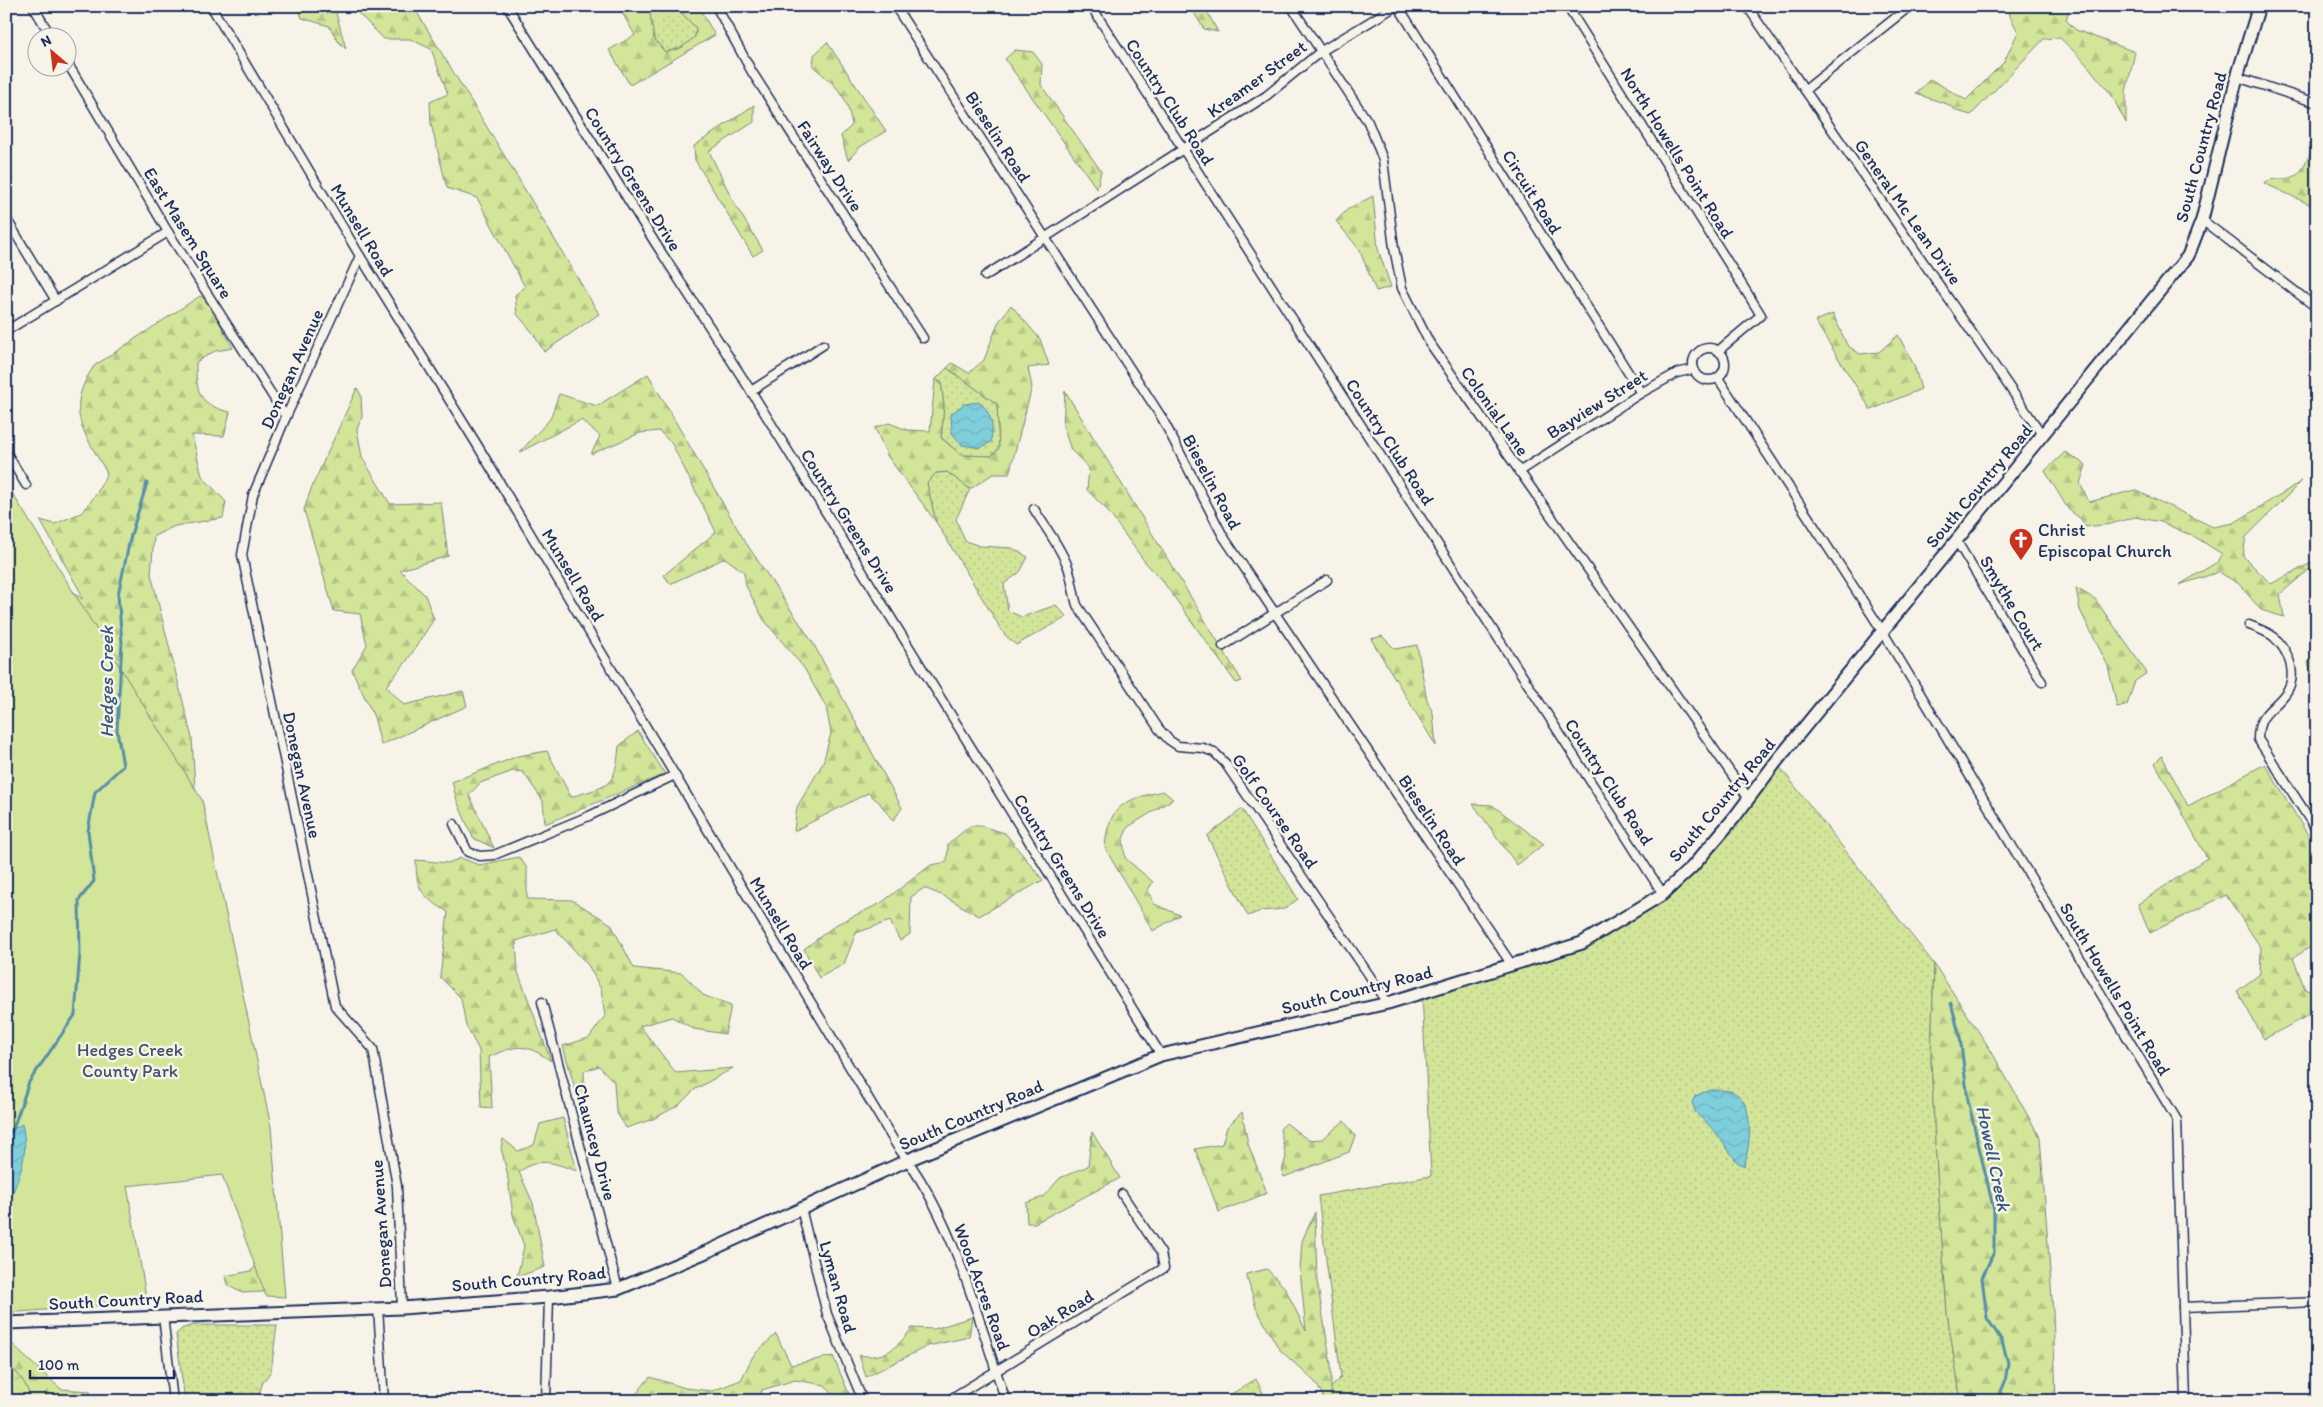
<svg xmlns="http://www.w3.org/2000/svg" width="2323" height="1407" font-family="Itim,sans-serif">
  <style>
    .grass { fill: url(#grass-dots); stroke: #778a7c }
    .forest { fill: url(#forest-firs); stroke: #778a7c }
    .wetland { fill: url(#wetland-marsh); stroke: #778a7c }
    .park { fill: #d3e599; stroke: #778a7c }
    .water { fill: url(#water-waves); stroke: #578eaa }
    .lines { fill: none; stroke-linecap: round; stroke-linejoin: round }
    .stream { stroke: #578eaa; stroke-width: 3 }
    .street-casing { stroke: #1b2f5e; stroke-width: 11 }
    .secondary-casing { stroke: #1b2f5e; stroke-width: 15 }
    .street { stroke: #f7f3e8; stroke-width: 8 }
    .secondary { stroke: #f7f3e8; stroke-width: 11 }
    .labels { text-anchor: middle; stroke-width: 5; stroke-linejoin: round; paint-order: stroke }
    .street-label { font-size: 18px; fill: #1b2f5e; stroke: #f7f3e8 }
    .poi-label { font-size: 18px; fill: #1b2f5e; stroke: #f7f3e8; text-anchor: start }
    .park-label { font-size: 18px; fill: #40536a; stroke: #f7f3e8 }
    .water-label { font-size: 19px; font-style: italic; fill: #34577e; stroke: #f7f3e8 }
  </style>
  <defs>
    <pattern id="grass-dots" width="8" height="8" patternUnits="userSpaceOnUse" patternTransform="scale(1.25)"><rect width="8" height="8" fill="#d3e599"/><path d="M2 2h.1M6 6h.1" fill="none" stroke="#b5c586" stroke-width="1.8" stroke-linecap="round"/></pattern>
    <pattern id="forest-firs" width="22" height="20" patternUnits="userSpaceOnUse" patternTransform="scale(1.25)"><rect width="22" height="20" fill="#d3e599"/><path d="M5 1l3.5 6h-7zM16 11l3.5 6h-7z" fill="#b5c586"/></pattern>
    <pattern id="wetland-marsh" width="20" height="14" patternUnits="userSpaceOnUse" patternTransform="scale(1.25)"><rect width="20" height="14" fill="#d3e599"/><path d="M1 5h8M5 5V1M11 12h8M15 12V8" fill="none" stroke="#b5c586"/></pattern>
    <pattern id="water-waves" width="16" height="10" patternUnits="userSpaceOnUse" patternTransform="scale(1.25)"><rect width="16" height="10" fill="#7fcedc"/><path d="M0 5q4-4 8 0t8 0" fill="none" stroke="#6db1bf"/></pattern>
  </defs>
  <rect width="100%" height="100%" fill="#f7f3e8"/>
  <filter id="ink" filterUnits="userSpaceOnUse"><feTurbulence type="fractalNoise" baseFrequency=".02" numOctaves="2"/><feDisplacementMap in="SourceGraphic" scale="10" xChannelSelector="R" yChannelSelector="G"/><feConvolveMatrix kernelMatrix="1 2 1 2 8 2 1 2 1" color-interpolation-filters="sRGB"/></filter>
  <g filter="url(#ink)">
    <g class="grass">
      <polygon points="675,6 696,28 695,37 681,48 665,52 654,39 648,7"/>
      <polygon points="947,368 997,404 999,448 992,456 961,455 941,437 944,406 941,382 935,380"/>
      <polygon points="947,472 970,489 956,519 965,541 980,546 1012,548 1028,557 1020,572 1004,584 1008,611 1022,617 1056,605 1067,617 1016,645 1004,634 936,522 927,483 936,473"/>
      <polygon points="1776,762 1934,964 1931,1060 1935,1142 1947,1313 1961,1401 1319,1401 1341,1377 1318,1196 1431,1176 1422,993 1582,943 1663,894"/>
      <polygon points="1242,809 1298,899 1284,909 1261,911 1248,916 1207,836"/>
      <polygon points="195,1325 277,1325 271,1371 263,1382 259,1394 275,1397 275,1401 185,1401 176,1334 183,1328"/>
      <polygon points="1256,1379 1267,1401 1220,1401"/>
    </g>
    <g class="forest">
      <polygon points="298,6 338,6 335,9 346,49 338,41 329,26 302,18"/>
      <polygon points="351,6 413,6 518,178 599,314 544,352 533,333 517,314 515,295 525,287 477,198 447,188 431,124 430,102 448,94 431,49 410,39 384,39"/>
      <polygon points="624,6 649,6 654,39 665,52 681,48 695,37 696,28 675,6 698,6 715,35 630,85 609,50 635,35 620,9"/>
      <polygon points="1187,6 1204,6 1218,32 1204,29 1193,11"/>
      <polygon points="2009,6 2070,6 2066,20 2076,30 2135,52 2126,92 2126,123 2111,94 2082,59 2060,38 2044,39 1971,115 1957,111 1947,104 1916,94 1930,79 1966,100 2004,62 2018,32 2010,16"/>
      <path d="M827,42l59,89 -26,16 -12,13 -7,-24 11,-11c-6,-34 -15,-37 -39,-59l1,-11z"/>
      <polygon points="1015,50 1033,52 1042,64 1041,85 1101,171 1097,189 1005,59"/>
      <polygon points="754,105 754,122 709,151 734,203 763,250 753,256 695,160 694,146"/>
      <path d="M2317,147v61l-53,-25c12,-8 23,0 34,-9 8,-7 9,-21 19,-27z"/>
      <polygon points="1373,196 1378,249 1391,287 1376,291 1359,249 1336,221 1348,209"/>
      <path d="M200,296l8,5 25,47 -18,3 -19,11c0,30 2,43 34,50l-6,24 -32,-1 10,41 24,26 -3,16 -48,8 -21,10 -3,38 41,164 5,84 82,469 -37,2 -13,-7 -4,-10 26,-5 10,-10 -33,-103 -222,-25v-644l55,92 21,18 -1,-6 -41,-73 15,4 28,-12 14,-19 10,-20c-24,-43 -43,-62 -13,-107z"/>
      <polygon points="1011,305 1040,339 1049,365 1028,368 1032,387 1009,474 993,474 970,489 947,472 936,473 927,483 936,522 888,457 875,428 889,423 907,430 930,431 935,380 941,382 944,406 941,438 961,455 992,456 999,448 997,404 947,368 952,363 969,373 984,360 998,323"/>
      <polygon points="1833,314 1847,345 1860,354 1879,352 1898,335 1914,365 1921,389 1871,410 1815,321"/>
      <polygon points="648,374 744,540 813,643 902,808 893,821 879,802 868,793 794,831 797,807 823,763 831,733 826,707 804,668 764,620 746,586 744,572 725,558 670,584 664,575 716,532 672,444 659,431 640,433 591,454 600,436 581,420 520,452 550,419 559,394 597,406"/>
      <polygon points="357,388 361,395 362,417 357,429 362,457 390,504 441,502 448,556 400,570 425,595 434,619 406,662 386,686 404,705 463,691 467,706 381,745 374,717 352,670 367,645 360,614 334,611 304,510 311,489"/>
      <polygon points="1065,391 1242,681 1236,683 1164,583 1145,562 1106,509 1087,490 1089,468 1071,450 1063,426"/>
      <polygon points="2065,452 2086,465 2080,483 2089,502 2135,490 2213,527 2234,523 2302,481 2246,537 2243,556 2271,584 2317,560 2317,563 2280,594 2284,617 2261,610 2239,584 2219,572 2179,585 2219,561 2222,554 2197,538 2161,522 2135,517 2111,524 2086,527 2081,519 2068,509 2045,471"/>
      <polygon points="2076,588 2095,599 2147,673 2135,681 2127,705 2117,707 2108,666 2080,610"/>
      <polygon points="1382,636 1395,649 1417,645 1427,700 1433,713 1436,746 1371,639"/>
      <polygon points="2317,655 2317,682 2314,682 2308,662"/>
      <path d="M638,731l27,43 -120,50 -2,-23 -20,-29 -10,-1 -33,12 -11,12 25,53 -21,-10 -16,-37 -5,-19 66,-26 29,-5 24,46c38,-12 44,-8 48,-51z"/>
      <polygon points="2162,756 2188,806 2265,764 2317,850 2317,943 2293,958 2305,989 2317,995 2317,1024 2309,1015 2264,1039 2237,991 2260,974 2261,948 2226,895 2150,933 2138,904 2207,858 2155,763"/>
      <path d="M1163,791l10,8 -45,28 -5,12 2,19 28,24 -5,8 6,14 26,11 -27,16 -48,-83c3,-43 19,-48 58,-57z"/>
      <polygon points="1473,804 1492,805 1544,844 1517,865"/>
      <polygon points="970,826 981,826 1005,833 1043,880 979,916 944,896 924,888 911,897 910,934 900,941 890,921 856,933 844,964 819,978 804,949 837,924 881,903 931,865 947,862 948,844"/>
      <path d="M519,857l8,11v31l45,1 39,24 23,44 48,5 21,22 28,11 -6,28 -31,-5 -22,-12 -32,9 36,47 57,-5 -39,22 -15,15 -26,14 -27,9 -10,-17 -2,-29 -15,-16 -15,5 1,40 -8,-15 -14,-50 26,-8 16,-22 -4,-27 -13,-24 -33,-36 -39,12 2,31 33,89c-26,-18 -33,-17 -62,-4l3,51 -11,-1 -2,-57 -13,-24 -5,-28 -21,-21 8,-65c-26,-16 -32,-21 -32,-52l32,3 13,-5 18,7z"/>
      <polygon points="1934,964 1990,1049 2040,1137 2053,1312 2056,1401 1961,1401 1947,1313 1935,1142 1931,1060"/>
      <polygon points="1242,1112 1248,1144 1267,1193 1219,1212 1195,1149 1222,1144 1227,1127"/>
      <path d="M563,1118l14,53c-24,-8 -36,-15 -58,1l14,31 12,64 -28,10 7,-31 -11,-31 -6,-43 -6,-24 2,-9 15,12 16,-6 6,-21z"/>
      <polygon points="1344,1121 1355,1136 1349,1152 1284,1177 1282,1171 1286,1157 1280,1129 1286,1123 1308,1140 1322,1139"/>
      <polygon points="1092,1132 1120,1178 1035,1223 1027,1223 1026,1203 1043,1197 1060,1178 1088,1166"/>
      <polygon points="1315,1212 1317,1281 1331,1364 1331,1401 1326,1401 1315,1382 1279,1349 1256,1308 1246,1274 1267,1269 1285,1288 1306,1331 1300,1270 1302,1241"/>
      <path d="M972,1317l-3,20 -41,9 -62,31 -7,-22c26,5 39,-8 53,-27l22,1z"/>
      <polygon points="776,1334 791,1365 833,1356 852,1401 838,1401 825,1385 795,1380 762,1390 759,1401 634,1401 636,1394 650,1377 685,1388 712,1391 741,1380 753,1356"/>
      <path d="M13,1344l9,10 39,35 29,2v10h-60c-1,-14 -12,-30 -24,-36v-17z"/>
    </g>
    <path class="wetland" d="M6,1365c12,6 24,22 24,36h-24z"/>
    <polygon class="park" points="6,483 202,800 271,1127 285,1297 266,1296 222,1175 127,1186 147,1302 6,1313"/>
    <g class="water">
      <path d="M980,402c13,15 13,21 11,40l-11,6 -18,-3 -10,-12 -1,-19 13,-10z"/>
      <path d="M1710,1090c7,0 14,0 20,1 27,8 20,55 14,75l-7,-4 -23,-32 -18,-17 -4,-10 3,-7z"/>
      <path d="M22,1124c8,32 -3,54 -16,84v-75z"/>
    </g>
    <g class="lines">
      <g class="stream">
        <polyline points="1951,1003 1960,1037 1968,1100 1994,1211 1994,1252 1982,1278 1987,1318 2002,1341 2008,1363 2005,1382 1997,1401"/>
        <polyline points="12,1132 29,1082 75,1015 80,953 79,900 94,881 88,831 95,792 123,766 117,730 122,642 118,595 131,535 147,483"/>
      </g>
      <defs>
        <g id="street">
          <polyline points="33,6 52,38"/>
          <path d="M211,6l149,250 116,187 421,703c58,74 79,168 109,255"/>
          <polyline points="507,6 654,241 751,391 1161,1055"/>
          <polyline points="716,6 752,72 923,338"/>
          <polyline points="895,6 1162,418 1223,536 1512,965"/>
          <polyline points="1091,6 1663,894"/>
          <polyline points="1291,6 1368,122 1377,144 1383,160 1394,248 1402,288 1429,342 1749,799"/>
          <polyline points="1398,6 1641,393"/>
          <polyline points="1567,6 1761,315 1718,351"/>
          <polyline points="1747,6 2043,436"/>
          <polyline points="68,64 168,232 286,417"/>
          <polyline points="2237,77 2317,103"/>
          <polyline points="1805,90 1910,6"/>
          <polyline points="6,218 56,301"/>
          <polyline points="2202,220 2317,308"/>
          <polyline points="360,256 286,417 253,495 242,555 335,1006 373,1049 397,1186 402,1308"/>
          <polyline points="985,276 1266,96 1320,52 1396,6"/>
          <polyline points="6,331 168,232"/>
          <circle cx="1709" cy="364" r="16"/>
          <polyline points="1718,378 1883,632 2177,1120 2186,1401"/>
          <polyline points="751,391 823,345"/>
          <polyline points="6,452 26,485"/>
          <polyline points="1519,472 1641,393 1677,373 1694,369"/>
          <path d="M1034,509c11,18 26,37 34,58 4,12 5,25 9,38l82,124 10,11 9,6 25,2 11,4 11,11 163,240"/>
          <polyline points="1956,540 2042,682"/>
          <path d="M2249,625c8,3 19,7 25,12 15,14 25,39 11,57 -13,17 -27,19 -27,45l59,92"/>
          <polyline points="1223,646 1327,580"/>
          <polyline points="454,824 468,852 480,856 494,855 589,816 675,775"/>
          <polyline points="542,1002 618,1289"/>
          <polyline points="801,1208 827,1314 863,1401"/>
          <polyline points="2183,1307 2317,1302"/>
          <polyline points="378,1308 384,1401"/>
          <polyline points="163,1316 173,1401"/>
          <polyline points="546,1401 549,1297"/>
          <polyline points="947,1401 1164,1268 1161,1253 1122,1194"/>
        </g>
        <polyline id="secondary" points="6,1323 402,1308 549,1297 618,1289 711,1250 908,1160 1161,1055 1388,1003 1582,943 1663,894 1692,867 1734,818 1776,762 2188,256 2202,220 2237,77 2259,6"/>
      </defs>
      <use href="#street" class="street-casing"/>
      <use href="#secondary" class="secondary-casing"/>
      <use href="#street" class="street"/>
      <use href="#secondary" class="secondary"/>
    </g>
  </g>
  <defs>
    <symbol id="church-pin" viewBox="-11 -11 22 30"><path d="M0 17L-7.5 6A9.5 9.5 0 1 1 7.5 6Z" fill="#c8321e" stroke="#f7f3e8"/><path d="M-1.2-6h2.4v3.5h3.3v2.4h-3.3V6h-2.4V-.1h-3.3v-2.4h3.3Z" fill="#fff"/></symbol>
  </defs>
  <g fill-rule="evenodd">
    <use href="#church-pin" x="2007" y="526" width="28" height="38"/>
  </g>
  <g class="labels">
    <g class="street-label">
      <text transform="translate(1257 79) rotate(-36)" y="6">Kreamer Street</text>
      <text transform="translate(1170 102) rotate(57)" y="6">Country Club Road</text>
      <text transform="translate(998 137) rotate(57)" y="6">Bieselin Road</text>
      <text transform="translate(2201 147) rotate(-75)" y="6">South Country Road</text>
      <text transform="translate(1677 153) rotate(58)" y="6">North Howells Point Road</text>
      <text transform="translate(830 166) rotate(57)" y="6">Fairway Drive</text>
      <text transform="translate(633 179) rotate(58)" y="6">Country Greens Drive</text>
      <text transform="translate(1532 192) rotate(58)" y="6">Circuit Road</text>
      <text transform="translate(1908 212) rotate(55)" y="6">General Mc Lean Drive</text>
      <text transform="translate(362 230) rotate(59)" y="6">Munsell Road</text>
      <text transform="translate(188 233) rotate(58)" y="6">East Masem Square</text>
      <text transform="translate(292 369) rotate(-66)" y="6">Donegan Avenue</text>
      <text transform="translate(1597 404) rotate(-32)" y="6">Bayview Street</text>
      <text transform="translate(1495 411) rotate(55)" y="6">Colonial Lane</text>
      <text transform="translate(1390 442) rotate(57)" y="6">Country Club Road</text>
      <text transform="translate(1212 482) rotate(62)" y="6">Bieselin Road</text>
      <text transform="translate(1979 486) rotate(-50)" y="6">South Country Road</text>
      <text transform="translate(849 521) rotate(58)" y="6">Country Greens Drive</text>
      <text transform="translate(573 575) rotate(59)" y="6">Munsell Road</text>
      <text transform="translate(2012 603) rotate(59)" y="6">Smythe Court</text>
      <text transform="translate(302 775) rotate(78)" y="6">Donegan Avenue</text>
      <text transform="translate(1609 782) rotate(57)" y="6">Country Club Road</text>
      <text transform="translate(1722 800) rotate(-50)" y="6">South Country Road</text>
      <text transform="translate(1275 811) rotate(55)" y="6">Golf Course Road</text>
      <text transform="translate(1432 820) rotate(56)" y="6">Bieselin Road</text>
      <text transform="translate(1062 866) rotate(58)" y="6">Country Greens Drive</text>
      <text transform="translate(781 923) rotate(59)" y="6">Munsell Road</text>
      <text transform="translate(2115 989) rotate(59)" y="6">South Howells Point Road</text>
      <text transform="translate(1357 990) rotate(-14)" y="6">South Country Road</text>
      <text transform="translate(971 1115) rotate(-23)" y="6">South Country Road</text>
      <text transform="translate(595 1142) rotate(75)" y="6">Chauncey Drive</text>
      <text transform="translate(381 1224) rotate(-94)" y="6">Donegan Avenue</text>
      <text transform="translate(529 1279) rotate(-5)" y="6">South Country Road</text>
      <text transform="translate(838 1287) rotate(74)" y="6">Lyman Road</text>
      <text transform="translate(982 1287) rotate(70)" y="6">Wood Acres Road</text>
      <text transform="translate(126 1300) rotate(-3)" y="6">South Country Road</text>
      <text transform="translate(1060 1314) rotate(-32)" y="6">Oak Road</text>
    </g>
    <g class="poi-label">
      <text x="2038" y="536">Christ<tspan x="2038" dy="21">Episcopal Church</tspan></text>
    </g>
    <g class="park-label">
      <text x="130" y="1056">Hedges Creek<tspan x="130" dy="21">County Park</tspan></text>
    </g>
    <g class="water-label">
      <text transform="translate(106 682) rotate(-90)" y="7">Hedges Creek</text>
      <text transform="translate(1994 1158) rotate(78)" y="7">Howell Creek</text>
    </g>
  </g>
  <rect width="2323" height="1407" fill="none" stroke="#f7f3e8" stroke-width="25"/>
  <rect x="12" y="12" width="2298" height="1382" fill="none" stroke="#1b2f5e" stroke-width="2" filter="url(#ink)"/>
  <g transform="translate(52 52) rotate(332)"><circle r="24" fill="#f7f3e8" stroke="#9fa5b1"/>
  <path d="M0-4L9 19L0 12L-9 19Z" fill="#c8321e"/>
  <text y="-8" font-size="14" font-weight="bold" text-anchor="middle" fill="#1b2f5e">N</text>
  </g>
  <path d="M30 1370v8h144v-8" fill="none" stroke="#1b2f5e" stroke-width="2.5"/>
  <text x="38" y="1370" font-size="15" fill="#1b2f5e" stroke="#f7f3e8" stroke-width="4" paint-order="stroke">100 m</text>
</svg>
